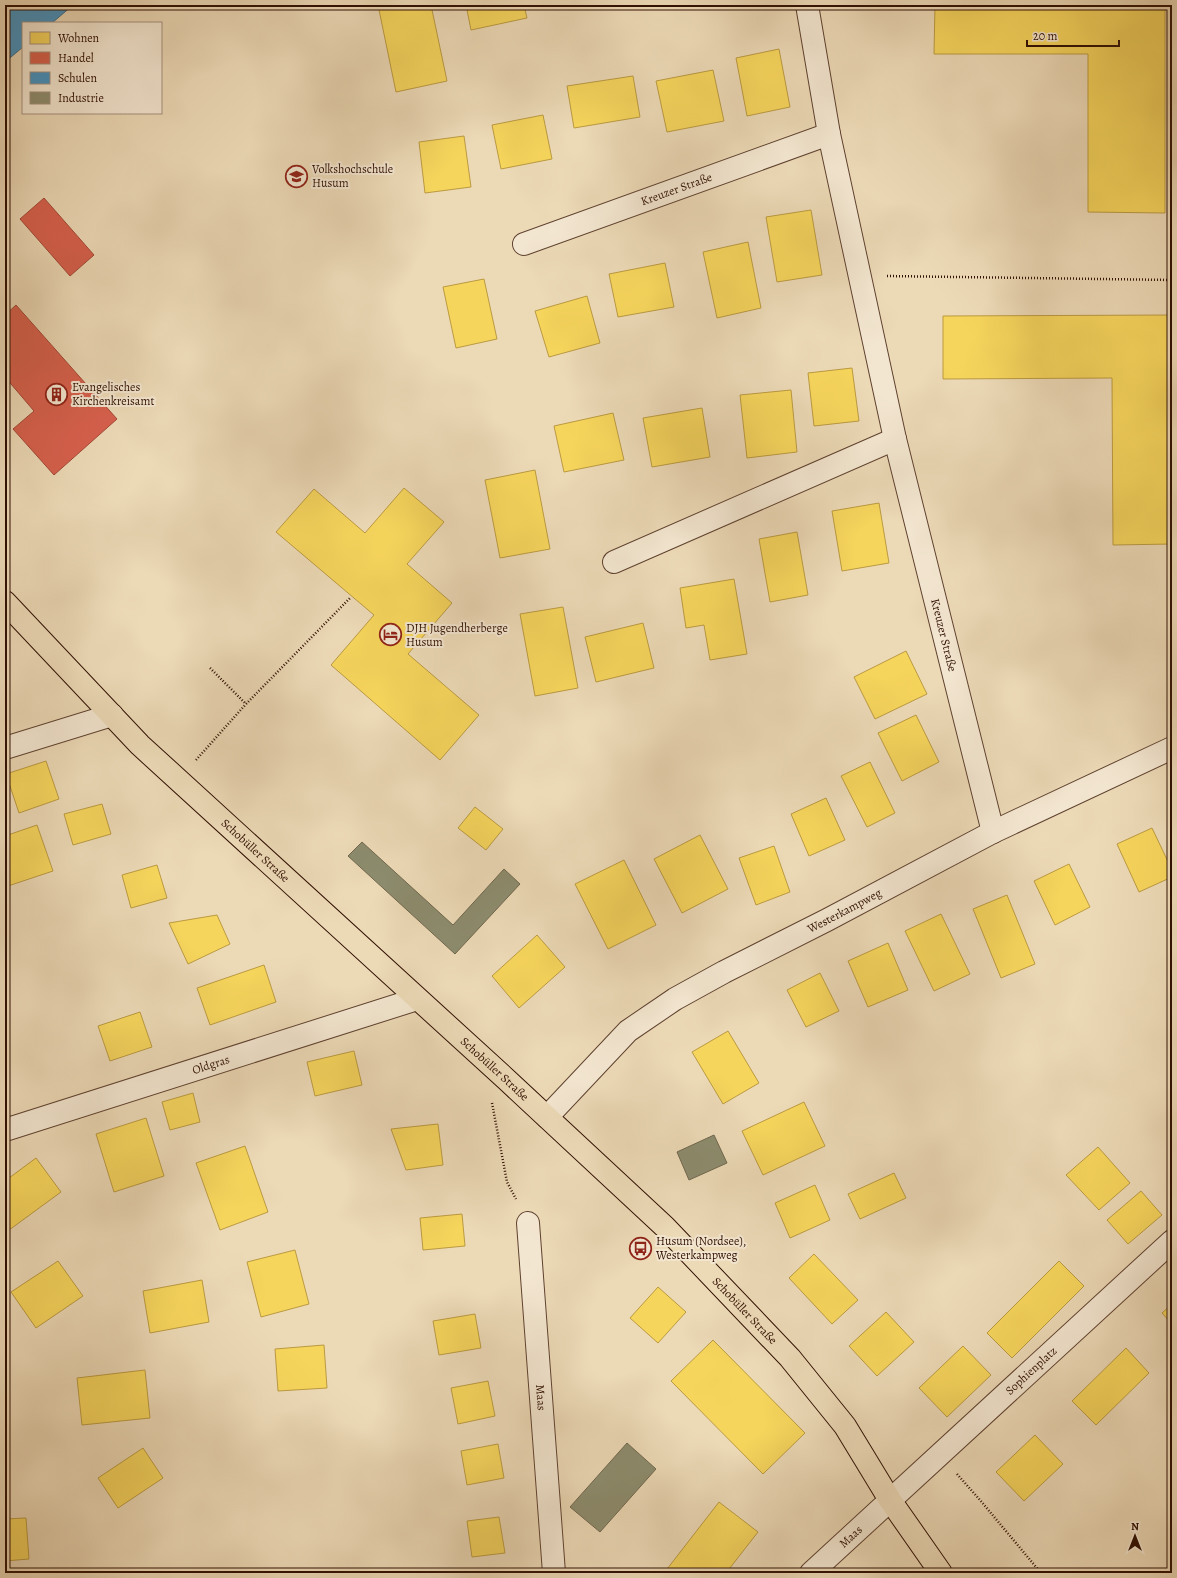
<svg xmlns="http://www.w3.org/2000/svg" width="1177" height="1578" font-family="Alegreya,serif">
  <style>
    .homes { fill: #f6d55c; stroke: #bb9a41 }
    .shops { fill: #d6604d; stroke: #a44837 }
    .schools { fill: #4393c3; stroke: #3d6c89 }
    .industry { fill: #8c8c6e; stroke: #70674e }
    .lines { fill: none; stroke-linecap: round; stroke-linejoin: round }
    .minor-casing { stroke: #5f4230; stroke-width: 24 }
    .major-casing { stroke: #301003; stroke-width: 24 }
    .path { stroke: #301003; stroke-width: 2.5; stroke-dasharray: 1 2; stroke-linecap: butt }
    .minor { stroke: #f3e6d0; stroke-width: 22 }
    .major { stroke: #ecd9b6; stroke-width: 22 }
    .labels { text-anchor: middle; stroke-width: 4; stroke-linejoin: round; paint-order: stroke }
    .poi-label { font-size: 12px; fill: #301003; stroke: #f3e6d0; text-anchor: start }
    .street-label { font-size: 12px; fill: #301003; stroke: #f3e6d0 }
  </style>
  <rect width="100%" height="100%" fill="#ecd9b6"/>
  <filter id="stains"><feTurbulence type="fractalNoise" baseFrequency=".005" numOctaves="4"/><feColorMatrix values="0 0 0 0 .2 0 0 0 0 .09 0 0 0 0 .02 0 0 0 .5 -.17"/></filter>
  <radialGradient id="worn" r=".72"><stop offset=".6" stop-color="#630" stop-opacity="0"/><stop offset="1" stop-color="#630" stop-opacity=".3"/></radialGradient>
  <g class="homes">
    <polygon points="378,5 431,5 447,81 396,92"/>
    <polygon points="466,5 524,5 527,18 471,30"/>
    <polygon points="935,5 1165,5 1165,213 1088,212 1088,54 934,54"/>
    <polygon points="779,49 790,107 747,116 736,58"/>
    <polygon points="713,70 724,121 667,132 656,81"/>
    <polygon points="633,76 640,117 574,128 567,86"/>
    <polygon points="543,115 552,159 501,169 492,125"/>
    <polygon points="464,136 471,187 425,193 419,142"/>
    <polygon points="811,210 822,275 777,282 766,217"/>
    <polygon points="748,242 761,308 717,318 703,252"/>
    <polygon points="665,263 674,307 618,317 609,274"/>
    <polygon points="484,279 497,339 456,348 443,287"/>
    <polygon points="587,296 600,343 549,357 535,311"/>
    <polygon points="1172,315 1172,544 1113,545 1112,378 943,379 943,316"/>
    <polygon points="852,368 859,421 814,426 808,373"/>
    <polygon points="791,390 797,452 747,458 740,395"/>
    <polygon points="702,408 710,457 652,467 643,418"/>
    <polygon points="613,413 624,460 564,472 554,426"/>
    <polygon points="535,470 550,549 500,558 485,480"/>
    <polygon points="404,488 444,522 407,564 452,603 408,654 479,715 440,760 331,665 374,615 276,532 314,489 365,533"/>
    <polygon points="879,503 889,563 842,571 832,511"/>
    <polygon points="797,532 808,595 770,602 759,539"/>
    <polygon points="734,579 747,654 710,660 704,625 686,628 680,588"/>
    <polygon points="563,607 578,688 535,696 520,614"/>
    <polygon points="643,623 654,668 596,682 585,637"/>
    <polygon points="906,651 927,694 875,719 854,677"/>
    <polygon points="916,715 939,762 902,781 878,733"/>
    <polygon points="46,761 59,799 19,813 6,774"/>
    <polygon points="870,762 895,813 867,827 841,776"/>
    <polygon points="826,798 845,840 809,856 791,814"/>
    <polygon points="102,804 111,834 73,845 64,814"/>
    <polygon points="475,807 503,829 486,850 458,828"/>
    <polygon points="37,825 53,871 5,887 5,836"/>
    <polygon points="1152,828 1172,870 1172,877 1139,892 1117,844"/>
    <polygon points="700,835 728,889 682,913 654,859"/>
    <polygon points="774,846 790,892 756,905 739,858"/>
    <polygon points="624,860 656,925 608,949 575,884"/>
    <polygon points="1069,864 1090,907 1055,925 1034,881"/>
    <polygon points="157,865 167,898 131,908 122,875"/>
    <polygon points="1007,895 1035,964 1001,978 973,909"/>
    <polygon points="941,914 970,974 934,991 905,931"/>
    <polygon points="217,915 230,944 188,964 169,923"/>
    <polygon points="537,935 565,967 519,1008 492,976"/>
    <polygon points="888,943 908,990 868,1007 848,961"/>
    <polygon points="264,965 276,1002 210,1025 197,988"/>
    <polygon points="820,973 839,1011 806,1027 787,990"/>
    <polygon points="140,1012 152,1047 110,1061 98,1026"/>
    <polygon points="728,1031 759,1083 723,1104 692,1052"/>
    <polygon points="354,1051 362,1085 315,1096 307,1062"/>
    <polygon points="193,1093 200,1122 170,1130 162,1102"/>
    <polygon points="804,1102 825,1146 763,1175 742,1131"/>
    <polygon points="146,1118 164,1176 114,1192 96,1134"/>
    <polygon points="438,1124 443,1165 406,1170 391,1129"/>
    <polygon points="245,1146 268,1212 220,1230 196,1163"/>
    <polygon points="1098,1147 1130,1183 1099,1210 1066,1175"/>
    <polygon points="36,1158 61,1192 5,1233 5,1181"/>
    <polygon points="894,1173 906,1198 860,1219 848,1194"/>
    <polygon points="815,1185 830,1220 790,1238 775,1203"/>
    <polygon points="1141,1191 1162,1215 1128,1244 1107,1220"/>
    <polygon points="462,1214 465,1246 423,1250 420,1218"/>
    <polygon points="295,1250 309,1304 261,1317 247,1262"/>
    <polygon points="814,1254 858,1300 832,1324 789,1278"/>
    <polygon points="58,1261 83,1296 36,1328 11,1292"/>
    <polygon points="1059,1261 1084,1286 1012,1358 987,1333"/>
    <polygon points="202,1280 209,1322 150,1333 143,1291"/>
    <polygon points="658,1287 686,1312 658,1343 630,1318"/>
    <polygon points="1172,1304 1172,1324 1162,1313"/>
    <polygon points="886,1312 914,1342 877,1376 849,1346"/>
    <polygon points="475,1314 481,1348 439,1355 433,1321"/>
    <polygon points="713,1340 805,1433 763,1474 671,1381"/>
    <polygon points="324,1345 327,1388 278,1391 275,1349"/>
    <polygon points="963,1346 991,1375 947,1417 919,1388"/>
    <polygon points="1126,1348 1149,1373 1096,1425 1072,1401"/>
    <polygon points="145,1370 150,1418 82,1425 77,1378"/>
    <polygon points="488,1381 495,1416 458,1424 451,1388"/>
    <polygon points="1035,1435 1063,1464 1024,1501 996,1472"/>
    <polygon points="498,1444 504,1478 467,1485 461,1451"/>
    <polygon points="143,1448 163,1478 118,1508 98,1478"/>
    <polygon points="719,1502 758,1532 726,1573 664,1573"/>
    <polygon points="499,1517 505,1553 472,1557 467,1521"/>
    <polygon points="26,1518 29,1559 5,1561 5,1519"/>
  </g>
  <g class="shops">
    <polygon points="44,198 94,255 70,276 20,219"/>
    <polygon points="16,305 117,419 54,475 13,429 34,411 5,377 5,315"/>
  </g>
  <polygon class="schools" points="7,5 73,5 52,23 23,23 23,47 5,62 5,7"/>
  <g class="industry">
    <polygon points="362,842 453,925 504,869 520,884 455,954 348,856"/>
    <polygon points="714,1135 727,1163 689,1180 677,1152"/>
    <polygon points="627,1443 656,1469 600,1532 570,1507"/>
  </g>
  <g class="lines">
    <defs>
      <g id="minor">
        <path id="s1" d="M807,5l22,129 66,305 98,393"/>
        <path id="s2" d="M524,244l305,-110"/>
        <polyline points="614,562 895,439"/>
        <polyline points="5,748 112,715"/>
        <path id="s3" d="M547,1117l81,-86 47,-32 49,-27 103,-52 166,-88 179,-84"/>
        <path id="s4" d="M5,1130l412,-131"/>
        <path id="s5" d="M528,1223l26,350"/>
        <path id="s6" d="M811,1573l361,-332"/>
      </g>
      <g id="major">
        <path id="s7" d="M5,602l135,143 367,335 158,147 125,131 55,68 45,74 51,73"/>
      </g>
    </defs>
    <use href="#minor" class="minor-casing"/>
    <use href="#major" class="major-casing"/>
    <g class="path">
      <polyline points="887,276 1172,280"/>
      <polyline points="210,668 246,704 351,597"/>
      <polyline points="196,760 246,704"/>
      <polyline points="492,1103 507,1182 516,1199"/>
      <polyline points="957,1474 980,1500 1041,1573"/>
    </g>
    <use href="#minor" class="minor"/>
    <use href="#major" class="major"/>
  </g>
  <defs>
    <symbol id="university-ring" viewBox="-11 -11 22 22"><circle r="9.5" fill="#f3e6d0" stroke="#8f2418" stroke-width="1.5"/><path d="M0-5L7-2L0 1L-7-2ZM-4 1L0 2.5L4 1V4Q0 6-4 4Z" fill="#8f2418"/></symbol>
    <symbol id="building-ring" viewBox="-11 -11 22 22"><circle r="9.5" fill="#f3e6d0" stroke="#8f2418" stroke-width="1.5"/><path d="M-4-6H4V6H1V3H-1V6H-4ZM-2.5-4.3h1.7v1.8h-1.7ZM.8-4.3h1.7v1.8H.8ZM-2.5-1h1.7V.8h-1.7ZM.8-1h1.7V.8H.8Z" fill="#8f2418"/></symbol>
    <symbol id="hotel-ring" viewBox="-11 -11 22 22"><circle r="9.5" fill="#f3e6d0" stroke="#8f2418" stroke-width="1.5"/><path d="M-6-4.5h1.5V1H6V5H4.5V3h-9V5H-6ZM-4 0a1.8 1.8 0 1 1 3.6 0ZM.5 0V-2.5h3Q6-2.5 6 0Z" fill="#8f2418"/></symbol>
    <symbol id="bus-ring" viewBox="-11 -11 22 22"><circle r="9.5" fill="#f3e6d0" stroke="#8f2418" stroke-width="1.5"/><path d="M-5-6H5V4H4V6H2V4H-2V6H-4V4H-5ZM-3.5-4V0h7V-4ZM-3.5 1.2v1.5H-2V1.2ZM2 1.2v1.5H3.5V1.2Z" fill="#8f2418"/></symbol>
  </defs>
  <g fill-rule="evenodd">
    <use href="#university-ring" x="284" y="164" width="25" height="25"/>
    <use href="#building-ring" x="44" y="382" width="25" height="25"/>
    <use href="#hotel-ring" x="378" y="622" width="25" height="25"/>
    <use href="#bus-ring" x="628" y="1236" width="25" height="25"/>
  </g>
  <g class="labels">
    <g class="poi-label">
      <text x="312" y="173">Volkshochschule<tspan x="312" dy="14">Husum</tspan></text>
      <text x="72" y="391">Evangelisches<tspan x="72" dy="14">Kirchenkreisamt</tspan></text>
      <text x="406" y="632">DJH Jugendherberge<tspan x="406" dy="14">Husum</tspan></text>
      <text x="656" y="1245">Husum (Nordsee),<tspan x="656" dy="14">Westerkampweg</tspan></text>
    </g>
    <g class="street-label">
      <text dy="4" stroke="none"><textPath href="#s2" startOffset="162">Kreuzer Straße</textPath></text>
      <text dy="4" stroke="none"><textPath href="#s1" startOffset="645">Kreuzer Straße</textPath></text>
      <text dy="4" stroke="none"><textPath href="#s7" startOffset="353">Schobüller Straße</textPath></text>
      <text dy="4" stroke="none"><textPath href="#s3" startOffset="366">Westerkampweg</textPath></text>
      <text dy="4" stroke="none"><textPath href="#s4" startOffset="216">Oldgras</textPath></text>
      <text dy="4" stroke="none"><textPath href="#s7" startOffset="677">Schobüller Straße</textPath></text>
      <text dy="4" stroke="none"><textPath href="#s7" startOffset="1025">Schobüller Straße</textPath></text>
      <text dy="4" stroke="none"><textPath href="#s6" startOffset="299">Sophienplatz</textPath></text>
      <text dy="4" stroke="none"><textPath href="#s5" startOffset="175">Maas</textPath></text>
      <text dy="4" stroke="none"><textPath href="#s6" startOffset="54">Maas</textPath></text>
    </g>
  </g>
  <rect width="1177" height="1578" fill="none" stroke="#ecd9b6" stroke-width="20"/>
  <rect x="6" y="6" width="1165" height="1566" fill="none" stroke="#301003" stroke-width="2"/>
  <rect x="10" y="10" width="1157" height="1558" fill="none" stroke="#301003"/>
  <rect x="22" y="22" width="140" height="92" fill="#f3e6d0" stroke="#a5907e"/>
  <rect x="30" y="32" width="20" height="12" fill="#f6d55c" stroke="#a5907e"/>
  <text x="58" y="42" font-size="12" fill="#301003">Wohnen</text>
  <rect x="30" y="52" width="20" height="12" fill="#d6604d" stroke="#a5907e"/>
  <text x="58" y="62" font-size="12" fill="#301003">Handel</text>
  <rect x="30" y="72" width="20" height="12" fill="#4393c3" stroke="#a5907e"/>
  <text x="58" y="82" font-size="12" fill="#301003">Schulen</text>
  <rect x="30" y="92" width="20" height="12" fill="#8c8c6e" stroke="#a5907e"/>
  <text x="58" y="102" font-size="12" fill="#301003">Industrie</text>
  <g transform="translate(1135 1536)" stroke="#f3e6d0" stroke-width="3" paint-order="stroke">
  <path d="M0-3L7 15L0 10L-7 15Z" fill="#301003"/>
  <text y="-6" font-size="11" font-weight="bold" text-anchor="middle" fill="#301003">N</text>
  </g>
  <path d="M1027 40v6h92v-6" fill="none" stroke="#301003" stroke-width="2"/>
  <text x="1033" y="40" font-size="12" fill="#301003" stroke="#f3e6d0" stroke-width="3" paint-order="stroke">20 m</text>
  <rect width="100%" height="100%" filter="url(#stains)"/>
  <rect width="100%" height="100%" fill="url(#worn)"/>
</svg>
